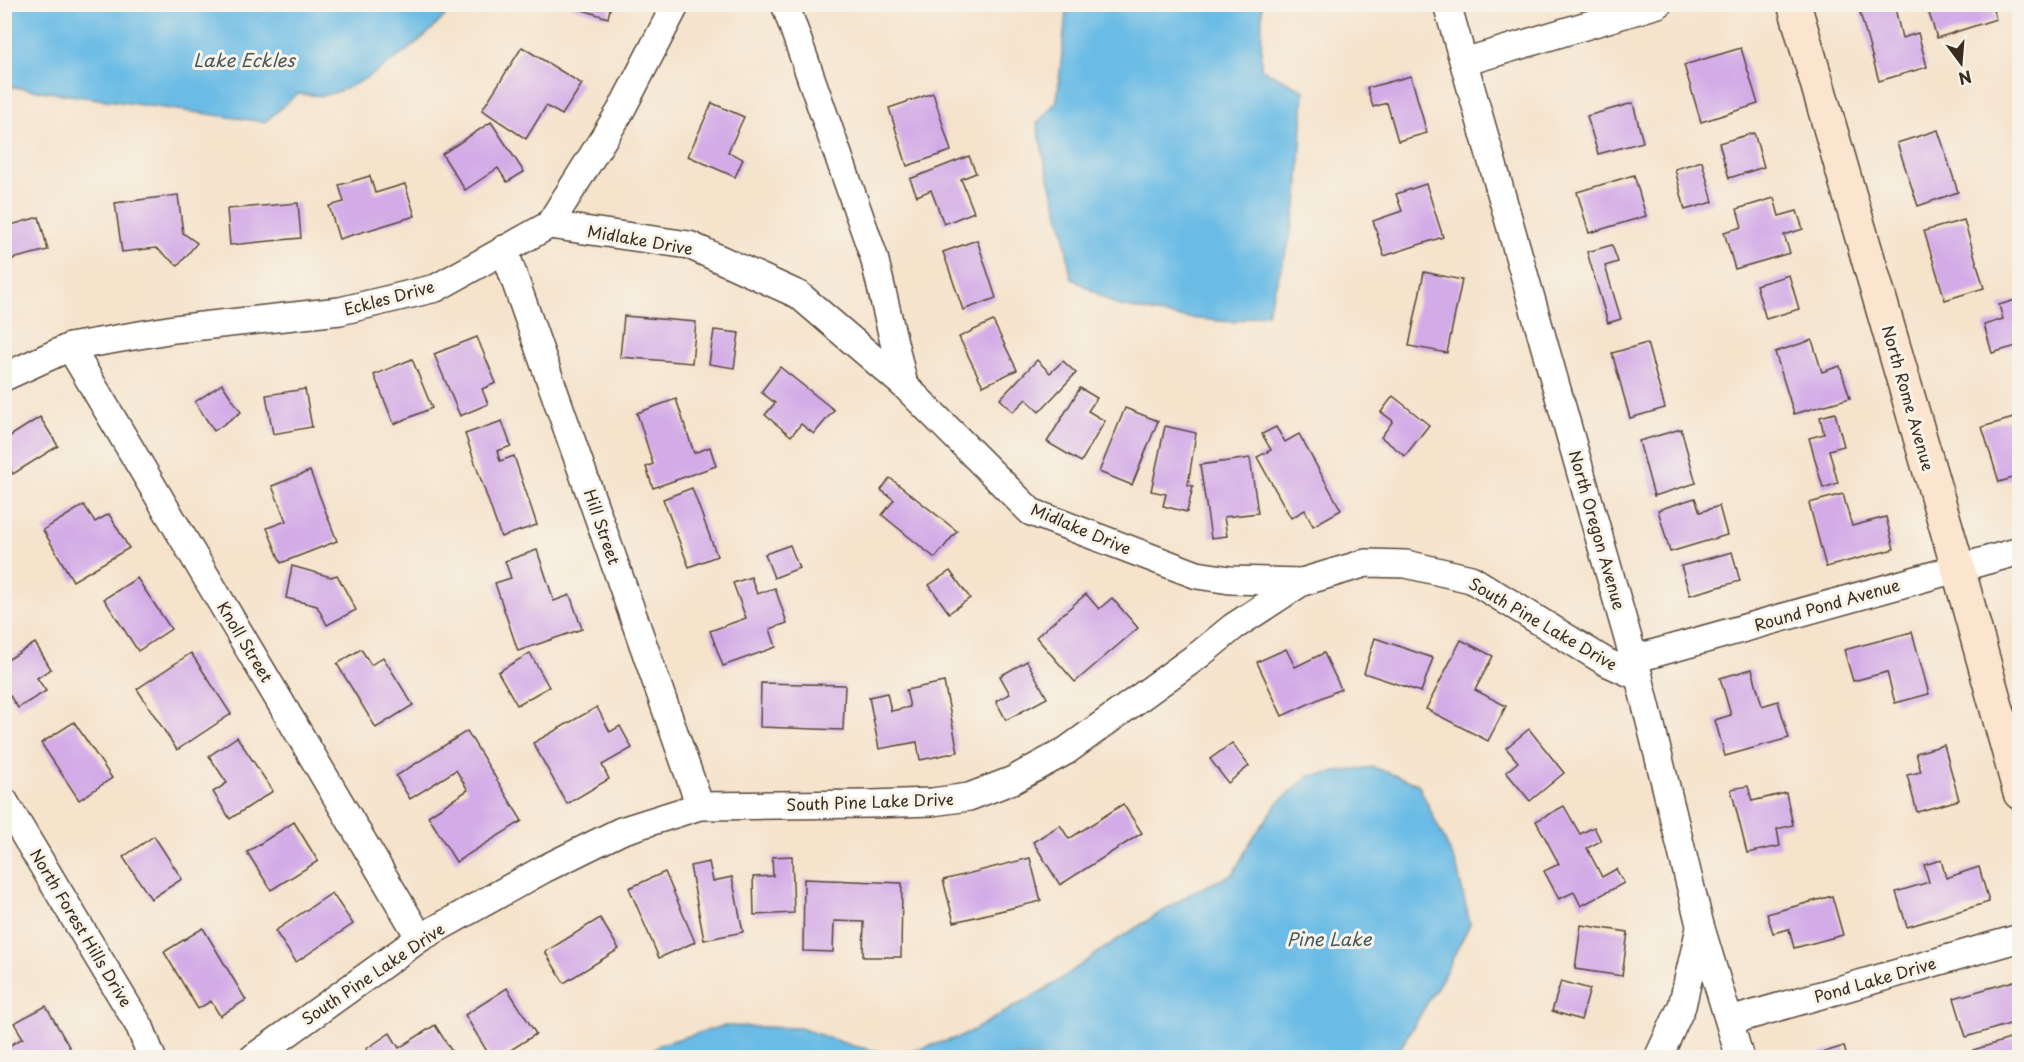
<svg xmlns="http://www.w3.org/2000/svg" width="2024" height="1062" font-family="'Playpen Sans',sans-serif">
  <style>
    .water { fill: #6abbe5; stroke: #527282; stroke-width: 1.5 }
    .building { fill: #d3abe7 }
    .lines { fill: none; stroke-linecap: round; stroke-linejoin: round }
    .street-casing { stroke: #574638; stroke-width: 30 }
    .secondary-casing { stroke: #574638; stroke-width: 36 }
    .street { stroke: #fff; stroke-width: 27 }
    .secondary { stroke: #fbe5cf; stroke-width: 33 }
    .labels { text-anchor: middle; stroke-width: 6; stroke-linejoin: round; paint-order: stroke }
    .street-label { font-size: 16px; fill: #3b2a1e; stroke: #f7f3e8 }
    .water-label { font-size: 18px; font-style: italic; fill: #49565a; stroke: #f7f3e8 }
  </style>
  <rect width="100%" height="100%" fill="#f7f3e8"/>
  <filter id="ink" filterUnits="userSpaceOnUse"><feTurbulence type="fractalNoise" baseFrequency=".0167" numOctaves="2"/><feDisplacementMap in="SourceGraphic" scale="12" xChannelSelector="R" yChannelSelector="G"/><feConvolveMatrix kernelMatrix="1 2 1 2 8 2 1 2 1" color-interpolation-filters="sRGB"/></filter>
  <filter id="wash" filterUnits="userSpaceOnUse"><feTurbulence type="fractalNoise" baseFrequency=".008" numOctaves="4" result="noise"/><feDisplacementMap in="SourceGraphic" scale="24" xChannelSelector="R" yChannelSelector="G"/><feGaussianBlur stdDeviation="1.35" result="paint"/><feColorMatrix in="noise" values="0 0 0 0 0 0 0 0 0 0 0 0 0 0 0 0 0 1.4 0 .05"/><feComposite in="paint" operator="in"/></filter>
  <g filter="url(#wash)">
    <rect width="100%" height="100%" fill="#f5e3cc"/>
    <g class="water">
      <path d="M5,4h448v1c-21,31 -90,83 -128,90 -8,2 -19,-1 -28,-1l-32,28 -260,-36z"/>
      <polygon points="1067,5 1262,5 1261,69 1304,90 1298,198 1288,246 1267,313 1233,322 1177,317 1116,305 1071,278 1064,232 1046,167 1037,124 1057,101"/>
      <polygon points="1373,767 1418,784 1456,864 1470,924 1443,977 1395,1057 644,1057 661,1044 723,1026 800,1028 853,1046 898,1055 963,1036 1049,987 1115,941 1195,891 1233,874 1251,841 1277,804 1309,776"/>
    </g>
    <g id="blocks">
      <g class="building">
        <polygon points="564,4 611,4 608,18"/>
        <polygon points="1889,4 1894,4 1902,38 1918,33 1927,67 1879,81 1860,13"/>
        <polygon points="1926,4 1991,4 1996,19 1937,38"/>
        <polygon points="522,47 582,84 562,115 546,106 526,139 482,110"/>
        <polygon points="1741,48 1758,104 1701,122 1684,65"/>
        <polygon points="1411,76 1427,133 1398,141 1387,103 1373,107 1367,88"/>
        <polygon points="933,93 951,151 907,166 889,108"/>
        <polygon points="712,103 744,117 728,152 743,159 735,177 688,156"/>
        <polygon points="1633,103 1643,142 1598,154 1587,116"/>
        <polygon points="491,122 524,172 507,182 498,168 465,190 442,154"/>
        <polygon points="1938,130 1958,192 1918,206 1897,143"/>
        <polygon points="1754,133 1764,167 1729,178 1719,143"/>
        <polygon points="969,156 976,173 961,179 974,212 944,224 931,190 917,196 910,179"/>
        <polygon points="1702,161 1713,202 1685,210 1675,169"/>
        <polygon points="1634,175 1646,216 1589,233 1577,192"/>
        <polygon points="370,176 375,193 405,184 415,216 339,239 329,206 344,202 339,185"/>
        <polygon points="1426,184 1443,237 1384,256 1373,221 1402,211 1396,194"/>
        <polygon points="178,195 183,233 197,243 178,266 156,248 122,252 115,203"/>
        <polygon points="1774,198 1779,216 1797,211 1803,229 1784,235 1790,253 1735,269 1724,232 1742,227 1737,209"/>
        <polygon points="298,203 301,238 230,245 227,209"/>
        <polygon points="39,217 48,250 4,261 4,227"/>
        <polygon points="1964,220 1984,288 1945,300 1924,231"/>
        <polygon points="977,240 996,298 963,310 943,252"/>
        <polygon points="1612,245 1618,262 1605,266 1621,319 1608,323 1587,252"/>
        <polygon points="1424,272 1462,280 1447,353 1409,346"/>
        <polygon points="1789,275 1799,309 1766,319 1756,285"/>
        <polygon points="2018,299 2020,345 1992,353 1984,325 2003,319 1999,305"/>
        <polygon points="624,316 696,322 692,363 620,357"/>
        <polygon points="993,321 1017,370 983,386 959,337"/>
        <polygon points="714,330 739,333 734,368 709,364"/>
        <polygon points="477,337 496,383 482,389 488,404 460,416 434,354"/>
        <polygon points="1812,340 1822,372 1840,366 1850,398 1794,414 1775,352"/>
        <polygon points="1647,343 1665,408 1630,418 1612,353"/>
        <polygon points="412,359 432,408 394,424 374,375"/>
        <polygon points="1037,360 1050,373 1063,361 1076,373 1039,412 1026,399 1013,412 1000,399"/>
        <polygon points="780,367 834,410 814,434 801,424 791,436 765,415 775,403 761,392"/>
        <polygon points="222,384 241,412 214,431 195,402"/>
        <polygon points="1080,388 1097,398 1088,411 1105,421 1081,462 1047,442"/>
        <polygon points="305,389 312,427 273,434 266,395"/>
        <polygon points="1393,396 1429,425 1405,456 1381,437 1393,421 1381,412"/>
        <polygon points="676,399 694,453 710,447 716,466 653,488 646,467 653,464 637,413"/>
        <polygon points="1125,408 1158,421 1132,485 1099,472"/>
        <polygon points="1835,413 1844,446 1829,450 1838,483 1823,488 1809,438 1824,434 1820,417"/>
        <polygon points="40,417 58,446 13,474 4,460 4,440"/>
        <polygon points="2017,417 2020,425 2020,476 1999,482 1982,427"/>
        <polygon points="502,421 511,446 497,451 500,461 514,456 537,525 501,537 465,434"/>
        <polygon points="1165,426 1196,433 1188,485 1193,486 1187,512 1163,506 1166,494 1151,491"/>
        <polygon points="1276,427 1285,442 1299,434 1341,510 1313,526 1305,510 1291,518 1257,457 1271,450 1262,434"/>
        <polygon points="1681,429 1696,483 1654,496 1639,441"/>
        <polygon points="1250,458 1258,513 1224,517 1227,536 1211,538 1200,465"/>
        <polygon points="310,471 337,541 281,563 267,528 286,521 272,486"/>
        <polygon points="890,478 957,531 935,558 882,515 894,500 881,490"/>
        <polygon points="692,488 717,556 689,567 663,499"/>
        <polygon points="1843,494 1852,526 1886,517 1894,549 1826,567 1809,503"/>
        <polygon points="1695,498 1700,512 1719,506 1727,535 1670,552 1658,510"/>
        <polygon points="84,505 95,522 109,514 129,548 73,581 43,530"/>
        <polygon points="790,545 799,568 774,578 765,554"/>
        <polygon points="537,550 554,601 570,595 582,629 518,651 495,583 511,578 505,561"/>
        <polygon points="1732,552 1740,581 1690,595 1681,566"/>
        <polygon points="292,566 331,577 337,575 356,610 327,625 317,606 286,598"/>
        <polygon points="950,571 970,598 949,613 929,585"/>
        <polygon points="751,577 757,594 775,588 787,623 770,629 776,647 723,666 710,631 746,618 733,583"/>
        <polygon points="137,578 171,629 138,651 104,599"/>
        <polygon points="1086,594 1099,609 1112,598 1138,628 1075,682 1036,637"/>
        <polygon points="1912,632 1929,694 1895,703 1887,672 1853,681 1844,650"/>
        <polygon points="1375,638 1433,658 1421,692 1364,673"/>
        <polygon points="1461,640 1493,656 1475,690 1506,706 1488,741 1426,709"/>
        <polygon points="35,643 51,669 37,678 46,691 18,708 4,687 4,662"/>
        <polygon points="361,649 371,665 383,657 413,705 376,728 337,664"/>
        <polygon points="1286,649 1295,667 1324,653 1341,689 1282,716 1257,662"/>
        <polygon points="191,653 231,714 177,750 137,689"/>
        <polygon points="530,653 549,687 517,705 498,672"/>
        <polygon points="1027,661 1047,698 1006,720 996,701 1010,694 1000,676"/>
        <polygon points="1752,669 1762,706 1778,701 1789,738 1725,756 1715,720 1731,715 1720,678"/>
        <polygon points="944,682 958,752 920,760 917,742 879,749 869,697 887,693 891,711 910,707 906,690"/>
        <polygon points="761,683 845,685 843,730 760,727"/>
        <polygon points="597,707 610,732 620,726 632,748 602,765 609,779 567,804 533,743"/>
        <polygon points="74,722 112,778 79,800 41,743"/>
        <polygon points="1529,729 1564,773 1530,801 1506,772 1518,762 1506,748"/>
        <polygon points="467,731 522,821 456,862 428,816 468,790 456,770 410,799 396,776"/>
        <polygon points="237,737 273,791 230,819 213,792 227,783 209,756"/>
        <polygon points="1232,743 1249,766 1228,783 1210,759"/>
        <polygon points="1944,745 1959,800 1917,812 1907,775 1921,772 1916,753"/>
        <polygon points="1748,786 1752,801 1786,793 1793,825 1777,829 1780,846 1747,853 1731,789"/>
        <polygon points="1123,804 1142,833 1060,885 1033,842 1060,825 1069,839"/>
        <polygon points="1564,806 1580,834 1594,827 1601,841 1587,848 1602,877 1616,869 1624,883 1581,906 1574,892 1559,899 1544,871 1559,864 1536,821"/>
        <polygon points="294,822 318,861 271,890 247,852"/>
        <polygon points="154,836 182,879 151,899 123,857"/>
        <polygon points="792,856 794,913 754,915 753,877 773,876 772,857"/>
        <polygon points="1030,858 1041,901 954,922 943,880"/>
        <polygon points="1941,860 1946,878 1979,867 1989,902 1907,927 1896,892 1929,882 1924,865"/>
        <polygon points="709,862 713,881 732,877 743,932 704,940 690,866"/>
        <polygon points="665,872 695,942 659,958 629,888"/>
        <polygon points="804,879 902,883 901,957 863,957 864,922 834,921 833,952 803,951"/>
        <polygon points="332,893 353,924 296,962 275,931"/>
        <polygon points="1832,896 1843,935 1794,948 1789,929 1773,933 1767,914"/>
        <polygon points="600,918 619,949 564,983 545,952"/>
        <polygon points="1581,925 1628,932 1622,976 1575,969"/>
        <polygon points="203,928 246,1000 220,1016 211,1001 198,1009 164,952"/>
        <polygon points="1561,981 1590,989 1581,1020 1552,1011"/>
        <polygon points="2014,981 2020,1000 2020,1021 1966,1037 1954,998"/>
        <polygon points="507,988 536,1034 498,1058 491,1058 465,1015"/>
        <polygon points="46,1006 72,1052 62,1058 13,1058 7,1047 23,1038 14,1023"/>
        <polygon points="435,1025 456,1058 371,1058 366,1049 390,1033 399,1048"/>
        <polygon points="2020,1036 2020,1058 1976,1058 1973,1050"/>
        <polygon points="1844,1046 1847,1058 1808,1058 1808,1057"/>
      </g>
    </g>
  </g>
  <g filter="url(#ink)">
    <use href="#blocks" fill-opacity="0" stroke="#574638" stroke-width="1.5"/>
    <g class="lines">
      <defs>
        <g id="street">
          <polyline points="785,4 874,257 904,385"/>
          <polyline points="1447,4 1639,677 1700,925 1740,1058"/>
          <polyline points="1464,62 1658,4"/>
          <polyline points="549,225 689,245 799,295 904,385 1031,512 1197,575 1230,580 1302,582"/>
          <polyline points="504,249 700,806"/>
          <polyline points="70,347 420,938"/>
          <polyline points="4,377 70,347 174,329 340,311 436,288 549,225 620,112 676,4"/>
          <polyline points="1634,659 2020,551"/>
          <polyline points="4,801 140,1027 152,1058"/>
          <polyline points="1730,1021 2020,938"/>
          <polyline points="253,1058 420,938 544,869 621,831 700,806 871,804 932,802 969,797 1013,780 1066,751 1200,654 1233,627 1302,582 1366,563 1406,564 1471,579 1606,662 1639,677"/>
          <polyline points="1658,1058 1682,1006 1700,928"/>
        </g>
        <polyline id="secondary" points="1794,4 1958,568 2020,793"/>
      </defs>
      <use href="#street" class="street-casing"/>
      <use href="#secondary" class="secondary-casing"/>
      <use href="#street" class="street"/>
      <use href="#secondary" class="secondary"/>
    </g>
  </g>
  <g class="labels">
    <g class="street-label">
      <text transform="translate(640 240) rotate(10)" y="6">Midlake Drive</text>
      <text transform="translate(389 298) rotate(-15)" y="6">Eckles Drive</text>
      <text transform="translate(1908 398) rotate(74)" y="6">North Rome Avenue</text>
      <text transform="translate(602 527) rotate(71)" y="6">Hill Street</text>
      <text transform="translate(1081 529) rotate(23)" y="6">Midlake Drive</text>
      <text transform="translate(1597 530) rotate(74)" y="6">North Oregon Avenue</text>
      <text transform="translate(1827 605) rotate(-16)" y="6">Round Pond Avenue</text>
      <text transform="translate(1543 624) rotate(30)" y="6">South Pine Lake Drive</text>
      <text transform="translate(245 642) rotate(59)" y="6">Knoll Street</text>
      <text transform="translate(870 802) rotate(-2)" y="6">South Pine Lake Drive</text>
      <text transform="translate(81 928) rotate(59)" y="6">North Forest Hills Drive</text>
      <text transform="translate(373 974) rotate(-34)" y="6">South Pine Lake Drive</text>
      <text transform="translate(1875 980) rotate(-16)" y="6">Pond Lake Drive</text>
    </g>
    <g class="water-label">
      <text x="244" y="67">Lake Eckles</text>
      <text x="1329" y="946">Pine Lake</text>
    </g>
  </g>
  <rect width="2024" height="1062" fill="none" stroke="#f7f3e8" stroke-width="24"/>
  <g transform="translate(1961 63) rotate(164)" stroke="#f7f3e8" stroke-width="4.5" paint-order="stroke">
  <path d="M0-4.5L10 22L0 15L-10 22Z" fill="#3b2a1e"/>
  <text y="-9" font-size="16" font-weight="bold" text-anchor="middle" fill="#3b2a1e">N</text>
  </g>
</svg>
